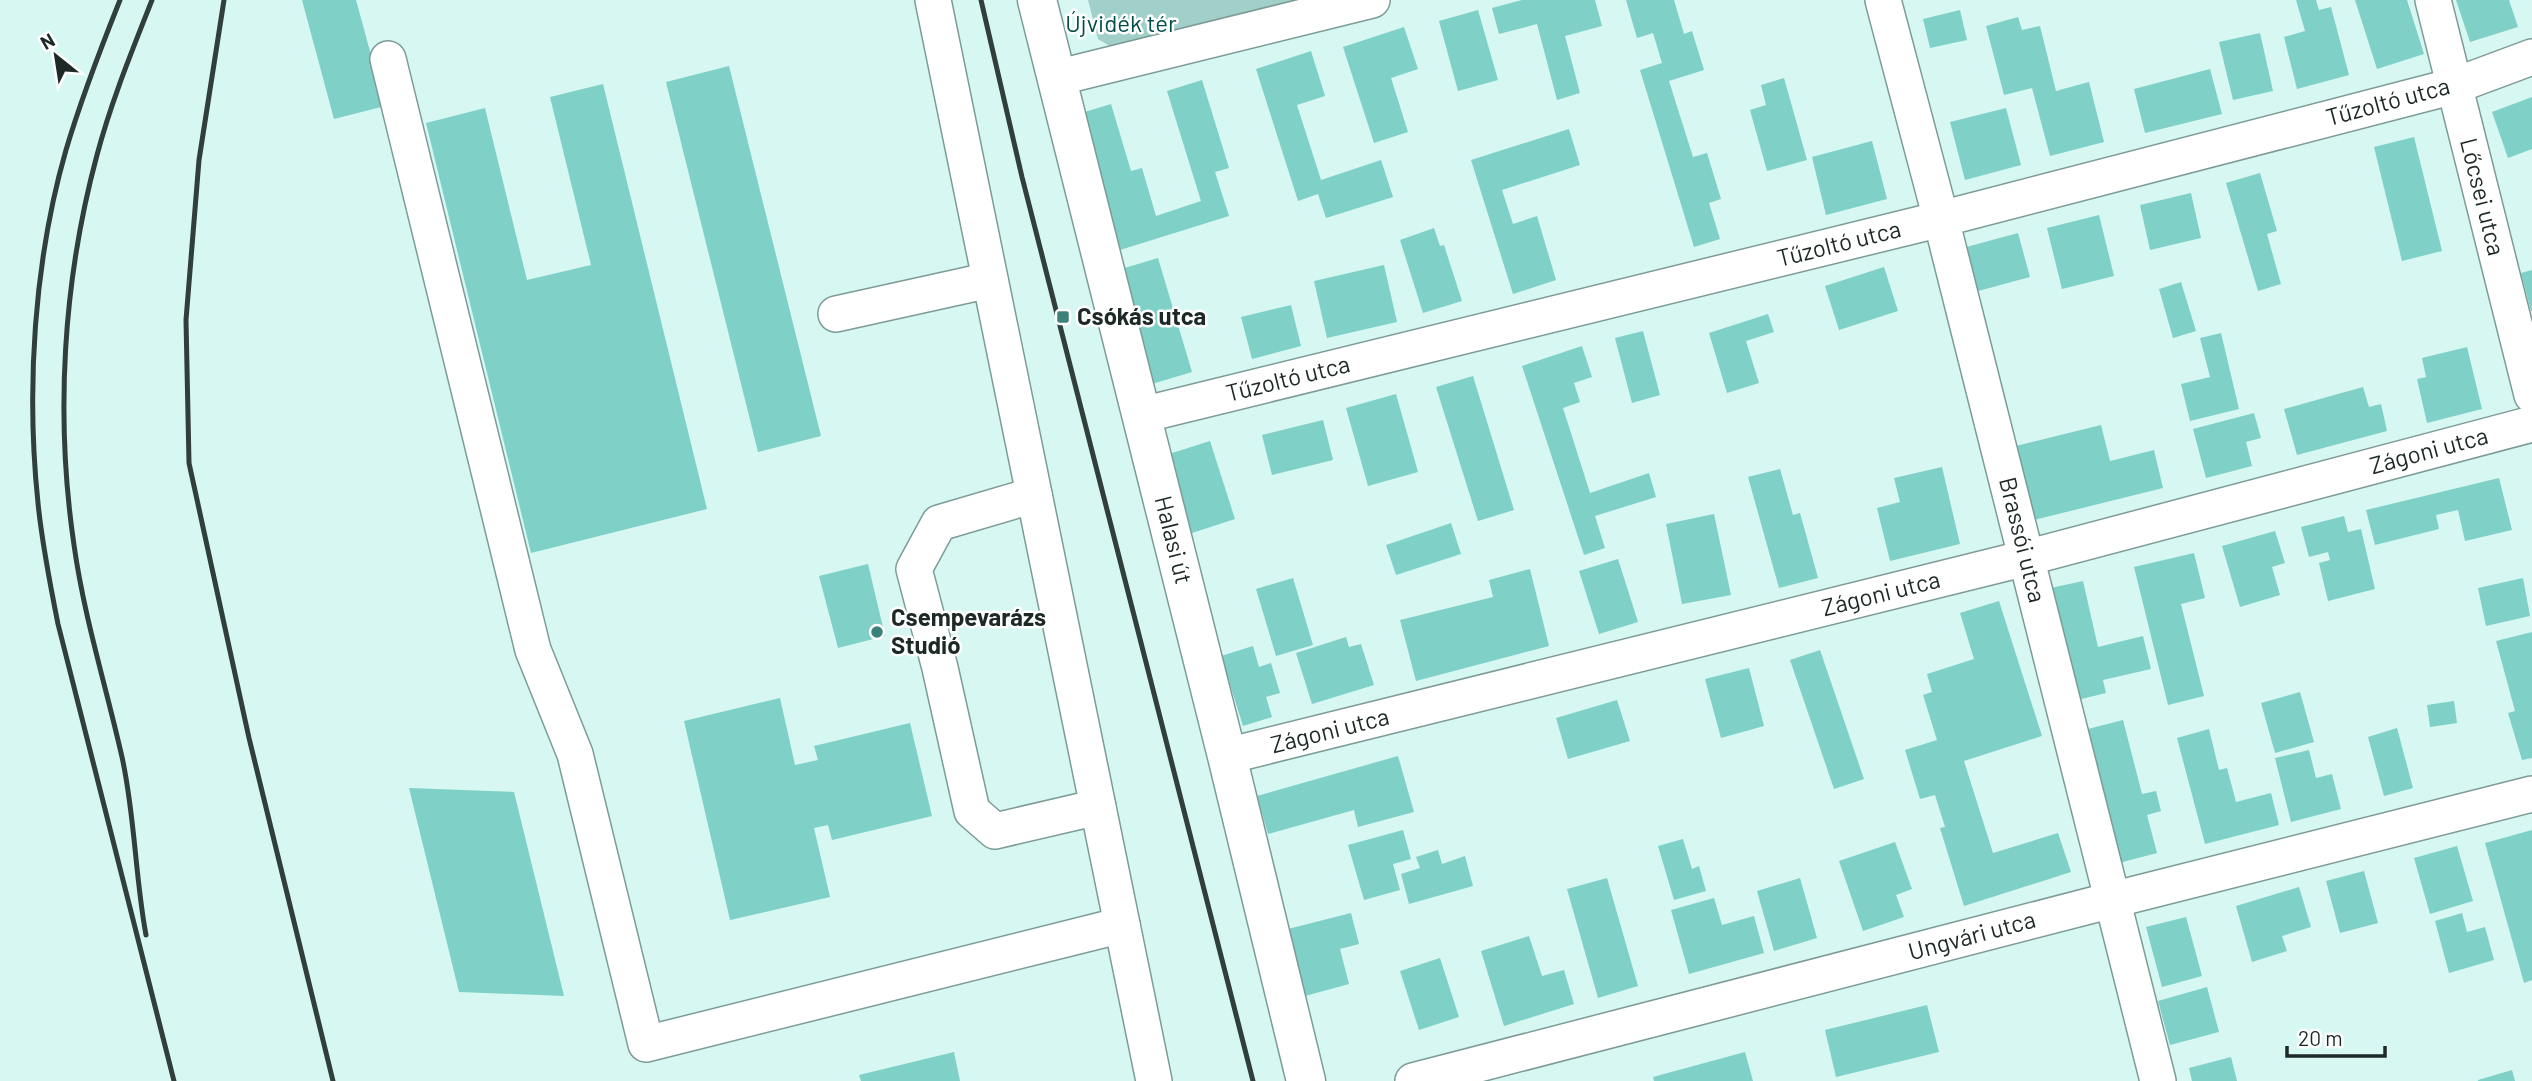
<svg xmlns="http://www.w3.org/2000/svg" width="2532" height="1081" font-family="Barlow,sans-serif">
  <style>
    .green { fill: #a1d0ca }
    .building { fill: #7fd0c7 }
    .lines { fill: none; stroke-linecap: round; stroke-linejoin: round }
    .minor-casing { stroke: #7d9b97; stroke-width: 38 }
    .major-casing { stroke: #7d9b97; stroke-width: 41 }
    .minor { stroke: #fff; stroke-width: 35 }
    .major { stroke: #fff; stroke-width: 38 }
    .rail { stroke: #303f3c; stroke-width: 5 }
    .poi-dot { fill: #3a817a; stroke: #fff; stroke-width: 2.5 }
    .labels { text-anchor: middle; stroke-width: 5; stroke-linejoin: round; paint-order: stroke }
    .park-label { font-size: 24px; fill: #024f4a; stroke: #fff }
    .street-label { font-size: 24px; fill: #1d2927; stroke: #fff }
    .poi-label { font-size: 24px; font-weight: bold; fill: #1d2927; stroke: #fff; text-anchor: start }
  </style>
  <rect width="100%" height="100%" fill="#d7f7f3"/>
  <polygon class="green" points="1088,0 1327,0 1116,50 1098,39"/>
  <g class="building">
    <polygon points="302,0 356,0 385,106 334,119"/>
    <polygon points="1522,0 1595,0 1602,26 1565,36 1580,93 1557,100 1537,24 1499,34 1492,8"/>
    <polygon points="1626,0 1674,0 1684,34 1692,31 1704,70 1669,81 1693,157 1707,153 1721,199 1709,203 1720,239 1694,247 1640,70 1662,63 1653,33 1637,38"/>
    <polygon points="2296,0 2316,0 2319,10 2331,7 2349,75 2297,89 2284,37 2305,31"/>
    <polygon points="2355,0 2407,0 2424,54 2377,69"/>
    <polygon points="2456,0 2509,0 2518,27 2470,42"/>
    <polygon points="1478,10 1498,80 1458,91 1439,21"/>
    <polygon points="1960,10 1967,40 1930,48 1923,19"/>
    <polygon points="2018,17 2022,30 2040,26 2056,91 2089,82 2104,142 2050,156 2032,88 2004,95 1986,26"/>
    <polygon points="1404,27 1418,69 1391,78 1408,132 1374,143 1343,47"/>
    <polygon points="2260,33 2273,91 2233,100 2219,42"/>
    <polygon points="1311,51 1325,96 1297,105 1321,180 1381,160 1393,197 1326,218 1318,194 1298,201 1256,69"/>
    <polygon points="729,66 821,436 758,452 666,82"/>
    <polygon points="2210,69 2222,114 2145,133 2134,89"/>
    <polygon points="1784,78 1807,160 1767,171 1750,110 1766,105 1761,85"/>
    <polygon points="1202,80 1229,168 1215,172 1229,216 1120,250 1078,114 1111,104 1131,171 1142,168 1156,216 1201,201 1167,91"/>
    <polygon points="603,84 707,509 531,553 426,123 485,108 527,280 591,265 550,97"/>
    <polygon points="2532,97 2532,149 2508,158 2492,112"/>
    <polygon points="2006,108 2021,165 1965,180 1950,122"/>
    <polygon points="1569,129 1580,165 1502,190 1513,224 1537,216 1556,280 1513,294 1471,160"/>
    <polygon points="2414,137 2442,251 2402,261 2374,147"/>
    <polygon points="1872,141 1887,199 1826,215 1812,157"/>
    <polygon points="2260,173 2277,231 2267,234 2281,284 2258,291 2226,183"/>
    <polygon points="2191,193 2201,238 2150,250 2140,205"/>
    <polygon points="2099,215 2114,276 2062,289 2047,228"/>
    <polygon points="1434,228 1440,246 1444,245 1462,301 1423,313 1400,240"/>
    <polygon points="2018,233 2030,277 1971,293 1959,249"/>
    <polygon points="1158,258 1192,372 1152,384 1118,270"/>
    <polygon points="1384,265 1397,322 1327,338 1314,281"/>
    <polygon points="1884,267 1898,311 1839,330 1825,286"/>
    <polygon points="2532,270 2532,311 2531,311 2521,273"/>
    <polygon points="2181,282 2196,331 2173,338 2159,289"/>
    <polygon points="1291,305 1301,346 1252,359 1241,317"/>
    <polygon points="1768,314 1774,332 1746,341 1759,383 1727,393 1709,333"/>
    <polygon points="1643,331 1660,395 1632,403 1615,338"/>
    <polygon points="2221,333 2239,409 2190,421 2181,384 2210,377 2200,338"/>
    <polygon points="1582,346 1592,377 1574,383 1580,402 1563,408 1590,493 1649,473 1656,497 1595,516 1605,548 1584,555 1522,366"/>
    <polygon points="2467,347 2482,409 2427,423 2417,379 2426,377 2422,358"/>
    <polygon points="1473,376 1514,510 1478,521 1436,387"/>
    <polygon points="2363,387 2369,407 2381,404 2387,431 2297,455 2284,409"/>
    <polygon points="1396,394 1418,472 1368,486 1346,408"/>
    <polygon points="2254,413 2261,438 2246,442 2252,466 2206,478 2193,429"/>
    <polygon points="1323,420 1333,460 1272,475 1262,435"/>
    <polygon points="2101,425 2110,461 2154,450 2163,488 2026,522 2008,448"/>
    <polygon points="1210,441 1235,519 1192,533 1166,455"/>
    <polygon points="1942,467 1960,544 1890,561 1877,508 1900,502 1894,478"/>
    <polygon points="1780,469 1793,515 1800,513 1818,578 1779,588 1748,477"/>
    <polygon points="2499,478 2512,530 2465,541 2458,510 2436,515 2439,529 2375,545 2366,510"/>
    <polygon points="1714,514 1731,595 1682,604 1666,524"/>
    <polygon points="2344,516 2348,532 2361,529 2375,589 2328,601 2319,563 2330,560 2328,552 2309,557 2301,527"/>
    <polygon points="1451,523 1461,554 1396,575 1386,545"/>
    <polygon points="2275,531 2285,563 2272,567 2280,595 2240,607 2222,546"/>
    <polygon points="2194,553 2205,598 2181,604 2204,696 2168,705 2134,567"/>
    <polygon points="1618,559 1638,622 1599,634 1579,571"/>
    <polygon points="868,564 885,636 838,648 819,576"/>
    <polygon points="1530,569 1549,646 1416,681 1400,620 1493,597 1489,580"/>
    <polygon points="1293,578 1313,645 1276,656 1256,589"/>
    <polygon points="2523,578 2530,616 2486,626 2478,588"/>
    <polygon points="2083,581 2098,647 2143,636 2151,669 2103,680 2106,693 2073,701 2046,589"/>
    <polygon points="1999,601 2042,736 1964,761 1993,853 2058,833 2071,872 1964,906 1940,828 1945,827 1935,795 1920,799 1905,750 1937,740 1923,695 1932,692 1927,674 1974,659 1960,613"/>
    <polygon points="2532,632 2532,758 2522,760 2508,713 2515,711 2496,641"/>
    <polygon points="1346,637 1349,647 1361,644 1374,685 1312,704 1296,653"/>
    <polygon points="1253,646 1259,667 1271,663 1280,693 1266,697 1272,717 1243,726 1221,656"/>
    <polygon points="1820,650 1864,779 1834,789 1790,660"/>
    <polygon points="1749,668 1764,726 1721,738 1705,679"/>
    <polygon points="2300,692 2314,742 2275,753 2261,703"/>
    <polygon points="780,698 795,765 818,760 814,746 910,723 932,816 832,840 828,825 814,828 830,897 730,920 684,721"/>
    <polygon points="1617,700 1630,741 1568,759 1556,718"/>
    <polygon points="2454,701 2457,723 2430,727 2427,705"/>
    <polygon points="2123,720 2142,794 2156,791 2161,811 2147,815 2157,853 2115,864 2080,731"/>
    <polygon points="2397,728 2413,788 2384,796 2368,737"/>
    <polygon points="2209,729 2219,770 2227,768 2236,802 2271,793 2279,825 2205,844 2177,738"/>
    <polygon points="2309,750 2316,778 2332,774 2341,809 2291,822 2275,758"/>
    <polygon points="1398,756 1414,812 1358,827 1354,810 1268,834 1257,796"/>
    <polygon points="409,788 514,792 564,996 459,992"/>
    <polygon points="1403,830 1411,859 1393,864 1400,890 1364,900 1348,845"/>
    <polygon points="2532,830 2532,980 2524,983 2485,843"/>
    <polygon points="1683,839 1692,869 1699,866 1706,891 1674,900 1658,846"/>
    <polygon points="1895,842 1912,889 1896,895 1904,917 1863,931 1839,861"/>
    <polygon points="2457,846 2473,901 2430,914 2414,858"/>
    <polygon points="1438,850 1442,864 1465,856 1473,886 1409,904 1401,874 1420,868 1416,857"/>
    <polygon points="2364,871 2378,923 2340,933 2326,881"/>
    <polygon points="1607,878 1638,986 1598,998 1567,889"/>
    <polygon points="1800,878 1817,938 1774,951 1757,891"/>
    <polygon points="2299,887 2311,927 2282,936 2287,951 2252,962 2236,906"/>
    <polygon points="1714,898 1722,925 1754,916 1764,953 1689,974 1671,910"/>
    <polygon points="1351,913 1359,944 1340,949 1349,984 1305,996 1288,929"/>
    <polygon points="2462,913 2467,932 2485,927 2494,960 2449,973 2435,921"/>
    <polygon points="2186,917 2202,976 2162,987 2146,927"/>
    <polygon points="1529,936 1542,976 1564,970 1574,1004 1504,1026 1481,951"/>
    <polygon points="1440,958 1459,1017 1419,1030 1400,971"/>
    <polygon points="2207,987 2219,1032 2170,1045 2158,1001"/>
    <polygon points="1927,1005 1939,1052 1836,1077 1825,1030"/>
    <polygon points="954,1052 960,1081 861,1081 859,1075"/>
    <polygon points="1745,1052 1753,1081 1654,1081 1653,1077"/>
    <polygon points="2231,1057 2237,1081 2192,1081 2189,1068"/>
    <polygon points="2512,1070 2515,1081 2478,1081 2478,1080"/>
  </g>
  <g class="lines">
    <defs>
      <g id="minor">
        <polyline points="933,0 1154,1081"/>
        <polyline points="1883,0 1941,219 2158,1081"/>
        <polyline points="2433,0 2532,395"/>
        <polyline points="388,59 533,650 575,754 646,1044 1122,925"/>
        <polyline points="1056,78 1372,0"/>
        <polyline points="836,314 990,280"/>
        <polyline points="1142,415 1941,219 2454,86 2532,57"/>
        <polyline points="1034,495 939,523 914,569 940,668 972,811 995,831 1098,807"/>
        <polyline points="1227,756 2026,558 2532,424"/>
        <polyline points="1413,1081 2112,900 2532,794"/>
      </g>
      <polyline id="major" points="1037,0 1227,756 1306,1081"/>
    </defs>
    <use href="#minor" class="minor-casing"/>
    <use href="#major" class="major-casing"/>
    <use href="#minor" class="minor"/>
    <use href="#major" class="major"/>
    <g class="rail">
      <path d="M120,0c-20,50 -39,99 -54,150 -32,111 -40,239 -28,353 4,41 12,81 20,121l116,457"/>
      <polyline points="224,0 199,160 186,320 189,463 249,738 333,1081"/>
      <polyline points="981,0 1022,177 1253,1081"/>
      <path d="M146,935c-11,-59 -11,-119 -24,-178 -16,-71 -38,-140 -48,-212 -19,-129 -11,-264 23,-390 14,-53 35,-104 55,-155"/>
    </g>
  </g>
  <g class="poi-dot">
    <rect x="1056" y="310" width="14" height="14" rx="3.5"/>
    <circle cx="877" cy="632" r="7"/>
  </g>
  <g class="labels">
    <g class="park-label">
      <text x="1121" y="32">Újvidék tér</text>
    </g>
    <g class="street-label">
      <text transform="translate(2388 102) rotate(-15)" y="8">Tűzoltó utca</text>
      <text transform="translate(2482 197) rotate(76)" y="8">Lőcsei utca</text>
      <text transform="translate(1839 244) rotate(-14)" y="8">Tűzoltó utca</text>
      <text transform="translate(1288 379) rotate(-14)" y="8">Tűzoltó utca</text>
      <text transform="translate(2429 451) rotate(-15)" y="8">Zágoni utca</text>
      <text transform="translate(1173 540) rotate(76)" y="8">Halasi út</text>
      <text transform="translate(2022 540) rotate(76)" y="8">Brassói utca</text>
      <text transform="translate(1881 594) rotate(-14)" y="8">Zágoni utca</text>
      <text transform="translate(1330 731) rotate(-14)" y="8">Zágoni utca</text>
      <text transform="translate(1972 936) rotate(-15)" y="8">Ungvári utca</text>
    </g>
    <g class="poi-label">
      <text x="1077" y="325">Csókás utca</text>
      <text x="891" y="626">Csempevarázs<tspan x="891" dy="28">Studió</tspan></text>
    </g>
  </g>
  <g transform="translate(56 56) rotate(330)" stroke="#ffffff" stroke-width="5" paint-order="stroke">
  <path d="M0-5L12 26L0 18L-12 26Z" fill="#1d2927"/>
  <text y="-10" font-size="19" font-weight="bold" text-anchor="middle" fill="#1d2927">N</text>
  </g>
  <path d="M2287 1046v10h98v-10" fill="none" stroke="#1d2927" stroke-width="3.5"/>
  <text x="2298" y="1046" font-size="21" fill="#1d2927" stroke="#ffffff" stroke-width="5" paint-order="stroke">20 m</text>
</svg>
